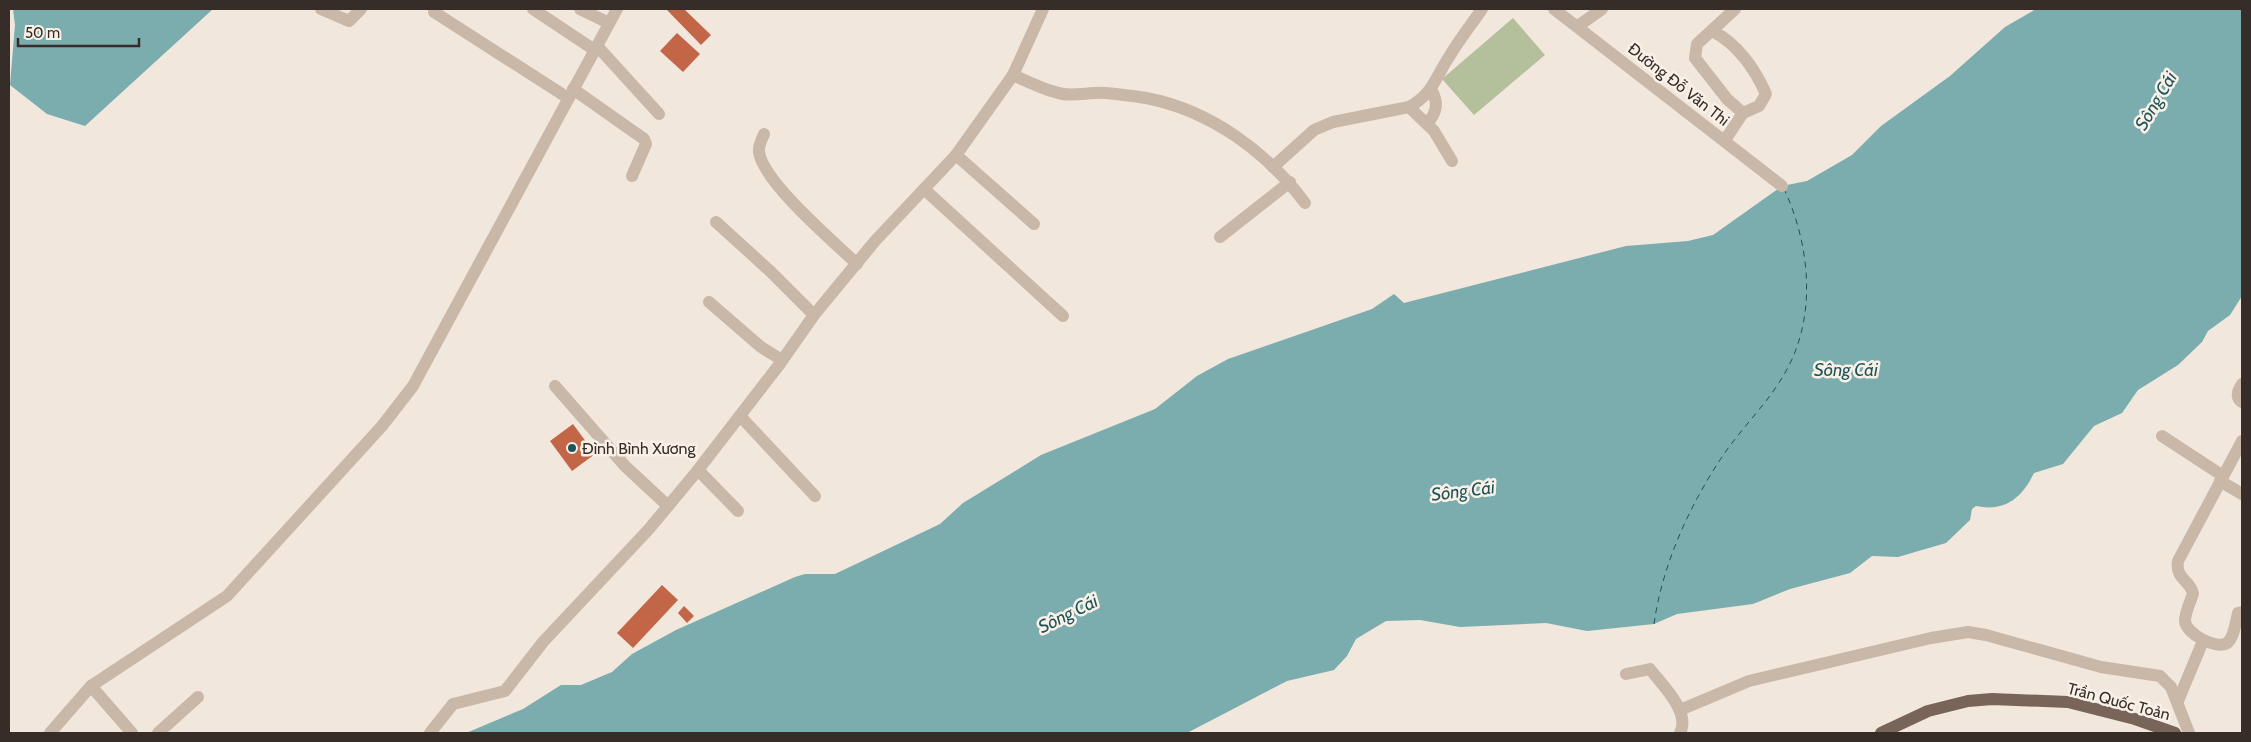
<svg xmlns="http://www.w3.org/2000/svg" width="2251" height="742" font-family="Cabin,sans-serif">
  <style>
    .green { fill: #b4c09c }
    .water { fill: #7bacae }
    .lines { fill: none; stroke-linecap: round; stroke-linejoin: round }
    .ferry { stroke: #1e5357; stroke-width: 1; stroke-dasharray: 6 5; stroke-linecap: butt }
    .building { fill: #c36648 }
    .minor { stroke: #c9b7a8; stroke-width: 12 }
    .major { stroke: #786459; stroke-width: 12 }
    .poi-dot { fill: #1e5357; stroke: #f9f1e8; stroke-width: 2 }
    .labels { text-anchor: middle; stroke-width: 5; stroke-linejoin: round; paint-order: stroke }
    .street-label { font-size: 16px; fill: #362d28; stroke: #f9f1e8 }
    .poi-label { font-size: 16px; fill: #362d28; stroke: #f9f1e8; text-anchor: start }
    .water-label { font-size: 18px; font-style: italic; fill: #1e5357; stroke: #f9f1e8 }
  </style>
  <rect width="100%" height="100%" fill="#f1e7dc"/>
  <polygon class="green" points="1513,18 1545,55 1474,115 1442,79"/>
  <g class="water">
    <polygon points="13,9 213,9 85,126 47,114 10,85 15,25"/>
    <path d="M2036,9h206v287l-12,19 -22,16 -6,11 -24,23 -40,25 -16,23 -28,13 -31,38 -29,9c-12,25 -29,39 -58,33l-4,3 -2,11 -24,23 -48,14 -26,-1 -22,17 -60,16 -37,15 -76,10 -23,10 -67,7 -41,-8 -86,4 -40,-7 -34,1 -30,18 -9,17 -13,14 -47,11 -100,52h-721l57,-24 38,-24h20l31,-13 20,-18 44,-24 119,-53 10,-3h30l105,-50 23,-21 78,-48 114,-46 42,-33 31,-17 144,-50 22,-15 10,9 222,-57 62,-5 25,-6 69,-49 25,-5 45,-26 29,-29 69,-50 55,-49z"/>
  </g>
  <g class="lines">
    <path class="ferry" d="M1654,624c8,-57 33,-113 64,-161 20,-32 50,-59 68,-92 31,-55 24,-125 -1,-180"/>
  </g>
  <g class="building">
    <polygon points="666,9 684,9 711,35 701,45"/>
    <polygon points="677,33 700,54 683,72 660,51"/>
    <polygon points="573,424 595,454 572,471 550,441"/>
    <polygon points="662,585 678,600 633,648 617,633"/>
    <polygon points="684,606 694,616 687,623 678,613"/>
  </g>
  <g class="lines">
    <g class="minor">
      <polyline points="321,9 349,21 361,9"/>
      <polyline points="533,9 596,51"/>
      <polyline points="580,9 609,23"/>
      <polyline points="1554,9 1782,186"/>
      <polyline points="434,12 568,98"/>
      <polyline points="1578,26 1602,9"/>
      <path d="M1712,31c25,12 43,38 54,63l-7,12 -16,7"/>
      <polyline points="598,47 659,114"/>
      <path d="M1013,75c16,7 33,16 50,19 13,2 28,-2 42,-1 13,1 28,3 41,5 64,12 121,54 159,105"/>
      <polyline points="573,89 644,139 646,144 632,176"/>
      <polyline points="1409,107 1434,131 1452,161"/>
      <path d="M1427,124c10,-12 12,-21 4,-35"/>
      <path d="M764,134c-2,5 -6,12 -5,18 4,30 75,90 98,112"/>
      <polyline points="1725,140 1743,113 1727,99 1695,58 1697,44 1735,9"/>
      <polyline points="956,155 1034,224"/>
      <path d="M1273,167l41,-37 19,-8 76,-15c24,-13 26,-29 40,-50 10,-17 22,-32 33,-48"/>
      <polyline points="924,189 1063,316"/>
      <polyline points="716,222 770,271 814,315"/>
      <polyline points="1220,237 1290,182"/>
      <polyline points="709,302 761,347 782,360"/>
      <path d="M2242,384c-4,6 -7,13 0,18"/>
      <polyline points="555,386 625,466 668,506"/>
      <polyline points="740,416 815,496"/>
      <polyline points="2162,436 2223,476"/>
      <path d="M2242,441l-64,120c-3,19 13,19 15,33 -3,8 -8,19 -8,27 1,13 32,29 42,22 7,-5 9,-22 11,-30l4,-1"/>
      <polyline points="698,470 738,511"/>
      <polyline points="2220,481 2242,494"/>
      <path d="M1626,674l24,-5c12,16 41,43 30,64"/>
      <polyline points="91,686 132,733"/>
      <polyline points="2178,701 2203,641"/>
      <polyline points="1680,710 1749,681 1931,638 1968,632 1986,635 2101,667 2160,676 2171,687 2189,733"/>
      <polyline points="50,733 91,686 227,596 382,426 413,386 617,9"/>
      <polyline points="158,733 198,697"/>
      <polyline points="430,733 453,704 505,691 543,642 649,529 698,470 779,365 814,315 875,241 956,155 1013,75 1043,9"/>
    </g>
    <polyline class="major" points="1881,733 1928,711 1968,701 1992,699 2068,702 2135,719 2175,733"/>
  </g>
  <circle class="poi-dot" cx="572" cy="448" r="5"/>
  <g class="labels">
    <g class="street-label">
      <text transform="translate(1679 84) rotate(38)" y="6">Đường Đỗ Văn Thi</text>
      <text transform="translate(2119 701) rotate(15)" y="6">Trần Quốc Toản</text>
    </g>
    <g class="poi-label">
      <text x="582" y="454">Đình Bình Xương</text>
    </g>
    <g class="water-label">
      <text transform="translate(2156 101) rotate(-59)" y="6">Sông Cái</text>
      <text x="1846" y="376">Sông Cái</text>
      <text transform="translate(1463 491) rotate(-7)" y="6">Sông Cái</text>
      <text transform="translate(1068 614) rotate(-26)" y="6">Sông Cái</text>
    </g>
  </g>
  <rect width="2251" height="742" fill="none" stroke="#362d28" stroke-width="20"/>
  <path d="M18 38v8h121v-8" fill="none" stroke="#362d28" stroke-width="2.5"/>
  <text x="25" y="38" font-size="15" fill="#362d28" stroke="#f9f1e8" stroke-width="4" paint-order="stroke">50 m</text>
</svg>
